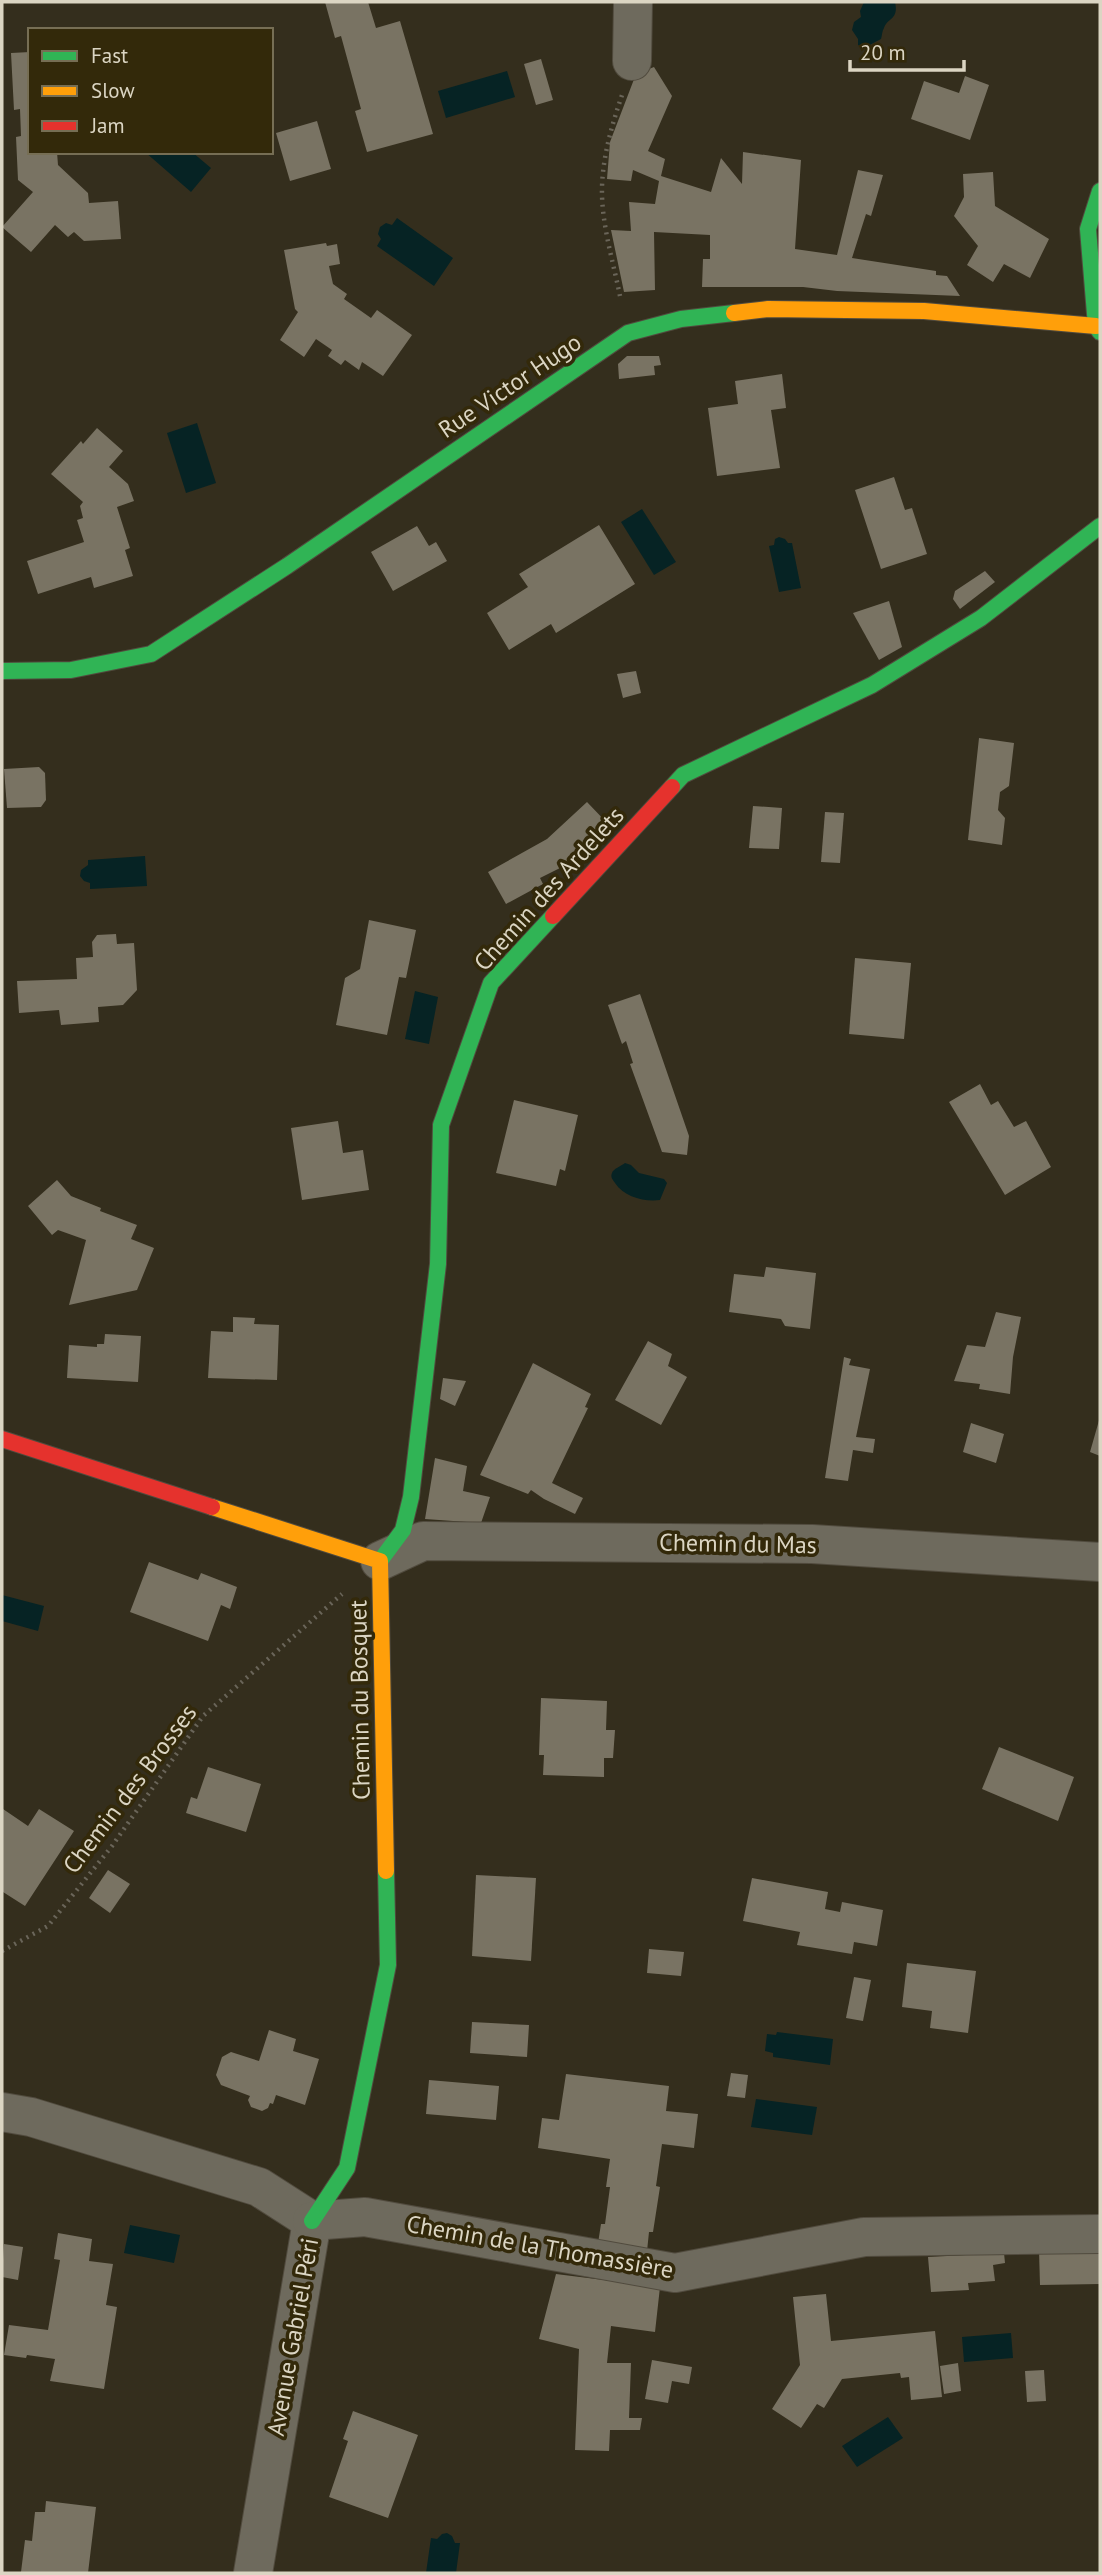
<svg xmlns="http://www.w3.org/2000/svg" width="1102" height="2575" font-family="'PT Sans',sans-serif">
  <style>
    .water { fill: #062324 }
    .building { fill: #797363 }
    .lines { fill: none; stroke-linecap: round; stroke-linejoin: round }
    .street-casing { stroke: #514b3e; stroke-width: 40 }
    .fast-casing { stroke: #514b3e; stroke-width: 18 }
    .slow-casing { stroke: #514b3e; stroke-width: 18 }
    .jam-casing { stroke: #514b3e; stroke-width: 18 }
    .path { stroke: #6a6559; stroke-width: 4.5; stroke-dasharray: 2 5; stroke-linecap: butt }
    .street { stroke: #6e6a5d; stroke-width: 38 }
    .fast { stroke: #30b455; stroke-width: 16 }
    .slow { stroke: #ff9f0a; stroke-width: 16 }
    .jam { stroke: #e5322d; stroke-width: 16 }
    .labels { text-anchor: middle; stroke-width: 7; stroke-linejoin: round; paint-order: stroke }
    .street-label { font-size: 24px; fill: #dbd5c3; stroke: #33290a }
  </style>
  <rect width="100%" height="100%" fill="#342e1d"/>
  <g class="water">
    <path d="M864,2h31c4,18 -7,15 -11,26 -2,3 -2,8 -3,11l-17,9 -6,-3v-6l-6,-9 2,-8 7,-5 -1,-6z"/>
    <polygon points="507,71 515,97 446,118 438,91"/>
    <polygon points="145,152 192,152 211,168 191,192"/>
    <polygon points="397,218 453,258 434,286 377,246 381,239 378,234 380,227 386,223 392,225"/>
    <polygon points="197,423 216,483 186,493 167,433"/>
    <polygon points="642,509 676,562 654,575 621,522"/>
    <polygon points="779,537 785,539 788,543 792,543 801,588 779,592 769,546 774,545 775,539"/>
    <polygon points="145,856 147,886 90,889 90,883 84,881 80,876 81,870 88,865 88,860"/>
    <polygon points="415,991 438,997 429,1044 405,1039"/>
    <path d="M625,1163l6,2 8,8 25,6 3,4 -7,17c-16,2 -36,-3 -45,-17 -2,-3 -5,-6 -3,-10 1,-4 9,-7 13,-10z"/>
    <polygon points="2,1595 44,1606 38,1631 2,1621"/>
    <polygon points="777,2032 833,2039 830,2065 773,2057 773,2053 765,2051 767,2034 776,2035"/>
    <polygon points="756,2099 817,2107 812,2135 751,2127"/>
    <polygon points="130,2225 180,2235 174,2263 124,2253"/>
    <polygon points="1011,2333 1013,2358 964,2362 962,2337"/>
    <polygon points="888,2417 903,2438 857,2467 842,2446"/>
    <polygon points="447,2533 452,2536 455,2543 460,2543 456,2573 426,2573 431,2538 437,2539 442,2534"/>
  </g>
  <g class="building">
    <polygon points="325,2 368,2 376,28 400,21 433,134 367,152 355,111 361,109 341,36 335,38"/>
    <polygon points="30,52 30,152 57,152 58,165 88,193 89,203 118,201 121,239 84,241 74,232 68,237 55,225 31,252 2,227 33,192 18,180 16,137 21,136 20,109 14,110 11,53"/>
    <polygon points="541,59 553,100 536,105 524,64"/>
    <polygon points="654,67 672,96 648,151 665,159 661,176 711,192 721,158 742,184 743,152 801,160 795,249 837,255 858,170 883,175 871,216 866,214 852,258 936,271 936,275 947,276 960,296 837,291 803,287 702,287 703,259 710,259 710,235 654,232 655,290 624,292 611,230 631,231 629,202 655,204 659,181 633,170 631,181 607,179 610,142 636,74"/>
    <polygon points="965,76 989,85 970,140 911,119 924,81 959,93"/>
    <polygon points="317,121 331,169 290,181 276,133"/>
    <polygon points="993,172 995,206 1049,239 1030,278 1004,264 993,282 967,265 978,246 954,216 964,197 963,174"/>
    <polygon points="326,243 327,246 337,244 340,264 329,266 333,284 347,294 344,299 371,318 377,310 412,335 383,376 362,362 359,370 345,360 341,365 328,356 332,350 316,339 304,357 280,340 298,312 295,309 284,250"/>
    <polygon points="627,356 659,356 661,365 654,366 655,375 619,379 618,364"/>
    <polygon points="782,374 786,408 771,410 780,468 717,476 708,408 738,404 735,381"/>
    <polygon points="97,428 123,451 109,467 128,484 134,501 117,507 130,548 125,550 133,576 94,588 91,577 38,594 27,561 84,542 77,520 83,518 80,506 83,502 51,474 81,441 83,444"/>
    <polygon points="894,477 905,510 912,508 927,554 881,569 855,490"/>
    <polygon points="599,525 635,584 556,633 551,624 509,650 487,613 528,587 519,574"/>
    <polygon points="417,526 429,546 436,542 447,561 393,591 371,552"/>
    <polygon points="985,571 995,582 960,609 953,599 955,591"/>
    <polygon points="889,601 902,647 879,660 853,613"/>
    <polygon points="636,671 641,693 623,698 617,674"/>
    <polygon points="979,738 1014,743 1009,786 1000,792 998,810 1005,818 1002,845 968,840"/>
    <polygon points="39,767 45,773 46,800 41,807 7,808 4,769"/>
    <polygon points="587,802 609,825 570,863 540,878 543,884 506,904 488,872 547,839"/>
    <polygon points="753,806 782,808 779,849 749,848"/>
    <polygon points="825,812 844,813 840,863 821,862"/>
    <polygon points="369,920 416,930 406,978 399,977 387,1035 336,1025 345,978 360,969"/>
    <polygon points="116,934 117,944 134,943 137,990 123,1005 98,1007 99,1022 61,1025 59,1010 19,1013 17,981 77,979 76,958 93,957 92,942 97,935"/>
    <polygon points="855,958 911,963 904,1039 849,1034"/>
    <polygon points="640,994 689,1136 687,1155 662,1152 630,1064 633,1063 626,1041 622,1044 608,1005"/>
    <polygon points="980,1084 991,1105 998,1101 1014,1127 1026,1121 1051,1167 1005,1195 949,1102"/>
    <polygon points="514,1100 578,1115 565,1171 560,1169 556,1186 496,1173"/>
    <polygon points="338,1121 343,1153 363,1150 369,1190 302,1200 291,1128"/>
    <polygon points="57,1180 71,1196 101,1208 100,1211 137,1225 131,1239 154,1248 137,1290 69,1305 86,1240 58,1230 52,1235 28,1206"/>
    <polygon points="766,1267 816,1273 810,1329 785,1326 781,1319 729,1312 734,1274 764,1277"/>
    <polygon points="996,1312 1021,1317 1013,1357 1010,1394 979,1389 980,1384 954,1381 967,1345 985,1347"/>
    <polygon points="233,1317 255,1318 254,1324 279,1325 277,1380 208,1378 211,1331 233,1332"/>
    <polygon points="105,1334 141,1336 138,1382 67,1378 69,1345 97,1347 97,1344 104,1344"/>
    <polygon points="648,1341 672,1354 668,1366 687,1377 661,1425 615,1400"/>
    <polygon points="844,1357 851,1359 849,1365 870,1369 856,1437 875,1439 873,1453 853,1450 848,1481 825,1478"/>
    <polygon points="533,1363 591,1394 585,1407 588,1408 552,1483 583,1498 575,1514 544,1499 531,1490 528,1494 480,1475"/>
    <polygon points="443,1378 466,1381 455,1406 440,1399"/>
    <polygon points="1100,1417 1100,1456 1090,1452"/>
    <polygon points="971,1423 1004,1434 996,1463 963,1452"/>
    <polygon points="435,1458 467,1466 463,1491 490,1497 481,1523 425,1519"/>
    <polygon points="149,1562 198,1580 201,1573 237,1587 230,1609 221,1605 208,1641 130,1612"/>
    <polygon points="541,1698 607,1701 606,1730 615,1730 613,1758 604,1758 604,1777 543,1775 544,1755 539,1755"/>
    <polygon points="999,1747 1074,1777 1058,1821 982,1789"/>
    <polygon points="208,1767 261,1784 246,1832 186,1813 191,1797 197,1799"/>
    <polygon points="3,1809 28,1826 39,1809 74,1831 25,1906 3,1892 2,1894"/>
    <polygon points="108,1870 130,1884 110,1913 89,1898"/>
    <polygon points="476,1875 536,1878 531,1961 472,1956"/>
    <polygon points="752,1878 828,1892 825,1909 840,1912 842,1902 883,1910 877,1946 854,1942 852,1954 797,1945 800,1932 743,1921"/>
    <polygon points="649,1949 684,1952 681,1976 647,1973"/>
    <polygon points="907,1963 976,1971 968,2033 930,2028 932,2011 902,2007"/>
    <polygon points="854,1977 871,1980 863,2021 846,2018"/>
    <polygon points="472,2022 529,2025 527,2057 470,2053"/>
    <polygon points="269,2030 296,2039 293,2051 319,2059 305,2105 276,2095 273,2104 270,2103 268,2108 262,2111 251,2107 248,2100 250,2096 221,2085 216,2075 222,2057 231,2052 259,2061"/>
    <polygon points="731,2073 748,2075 745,2098 727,2096"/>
    <polygon points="566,2074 669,2086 666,2111 698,2114 694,2148 662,2144 656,2186 660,2187 653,2232 649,2232 646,2261 596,2256 601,2224 605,2224 610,2187 606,2187 610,2159 538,2148 542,2118 559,2120"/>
    <polygon points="429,2080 499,2086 496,2120 426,2114"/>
    <polygon points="58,2233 92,2239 89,2261 113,2264 106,2305 117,2307 104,2389 50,2381 55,2359 27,2355 26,2358 4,2355 9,2325 48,2330 60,2260 54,2259"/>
    <polygon points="4,2244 23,2247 18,2280 2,2277"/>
    <polygon points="1100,2249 1100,2284 1040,2285 1039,2250"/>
    <polygon points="1004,2253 1005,2263 993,2265 995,2281 968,2283 969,2290 931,2292 928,2257"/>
    <polygon points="556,2274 660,2287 655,2332 611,2326 607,2363 631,2363 629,2418 642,2418 640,2430 610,2430 609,2451 575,2450 579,2349 539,2339"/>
    <polygon points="826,2294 831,2341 935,2331 942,2397 911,2400 909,2377 901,2378 900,2373 842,2379 824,2408 817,2404 801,2428 772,2409 800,2365 793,2297"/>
    <polygon points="652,2360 692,2367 689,2384 672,2381 668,2403 645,2399"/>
    <polygon points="958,2363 961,2391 944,2394 940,2366"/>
    <polygon points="1044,2370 1046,2401 1027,2402 1025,2371"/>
    <polygon points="353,2411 418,2435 388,2518 329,2497 348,2441 343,2439"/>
    <polygon points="46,2501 96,2507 88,2573 21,2572 25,2540 32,2541 35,2512 45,2512"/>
  </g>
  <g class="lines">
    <defs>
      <g id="street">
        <polyline points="632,61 633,2"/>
        <polyline points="380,1561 423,1541 812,1544 1100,1562"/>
        <polyline points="2,2112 31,2117 259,2187 312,2221 253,2573"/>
        <polyline points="312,2221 365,2217 675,2273 864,2237 1100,2234"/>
      </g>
      <g id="fast">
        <polyline points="1100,191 1088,229 1096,326 1100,332"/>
        <polyline points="2,671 71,670 151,654 287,566 628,333 681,319 734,313"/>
        <polyline points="672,787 683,775 872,685 981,618 1100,526"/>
        <polyline points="380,1561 403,1530 411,1497 438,1264 441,1125 491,983 553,916"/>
        <polyline points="312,2221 347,2168 388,1965 386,1871"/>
      </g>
      <g id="slow">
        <polyline points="734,313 768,309 924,311 1096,326"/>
        <polyline points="212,1507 380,1561 386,1871"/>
      </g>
      <g id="jam">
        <polyline points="553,916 672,787"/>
        <polyline points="2,1439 212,1507"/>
      </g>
    </defs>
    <use href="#street" class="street-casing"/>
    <use href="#fast" class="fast-casing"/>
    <use href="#slow" class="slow-casing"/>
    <use href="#jam" class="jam-casing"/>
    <g class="path">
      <path d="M620,296c-7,-35 -19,-74 -18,-109 1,-32 10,-62 20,-92"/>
      <polyline points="2,1951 48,1926 112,1846 203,1716 342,1594"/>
    </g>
    <use href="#street" class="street"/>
    <use href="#fast" class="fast"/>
    <use href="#slow" class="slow"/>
    <use href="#jam" class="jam"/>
  </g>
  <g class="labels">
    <g class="street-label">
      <text transform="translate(510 386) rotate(-34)" y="8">Rue Victor Hugo</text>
      <text transform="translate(549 889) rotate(-48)" y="8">Chemin des Ardelets</text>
      <text transform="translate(738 1544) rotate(1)" y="8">Chemin du Mas</text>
      <text transform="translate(360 1700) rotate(-91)" y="8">Chemin du Bosquet</text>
      <text transform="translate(130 1789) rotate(-53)" y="8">Chemin des Brosses</text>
      <text transform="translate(540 2247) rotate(10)" y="8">Chemin de la Thomassière</text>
      <text transform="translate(293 2337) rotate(-80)" y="8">Avenue Gabriel Péri</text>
    </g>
  </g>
  <rect width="1102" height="2575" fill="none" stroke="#dbd5c3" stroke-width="7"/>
  <rect x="28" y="28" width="245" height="126" fill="#33290a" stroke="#766e54" stroke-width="2"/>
  <rect x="42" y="51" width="35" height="10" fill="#30b455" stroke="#766e54" stroke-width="2"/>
  <text x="91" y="63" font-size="21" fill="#dbd5c3">Fast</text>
  <rect x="42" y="86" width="35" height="10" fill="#ff9f0a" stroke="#766e54" stroke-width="2"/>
  <text x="91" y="98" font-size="21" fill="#dbd5c3">Slow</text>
  <rect x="42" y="121" width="35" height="10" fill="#e5322d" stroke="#766e54" stroke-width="2"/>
  <text x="91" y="133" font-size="21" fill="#dbd5c3">Jam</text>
  <path d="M850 60v10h114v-10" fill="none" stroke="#dbd5c3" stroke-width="3.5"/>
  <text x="860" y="60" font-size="21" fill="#dbd5c3" stroke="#33290a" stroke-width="5" paint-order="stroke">20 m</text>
</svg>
